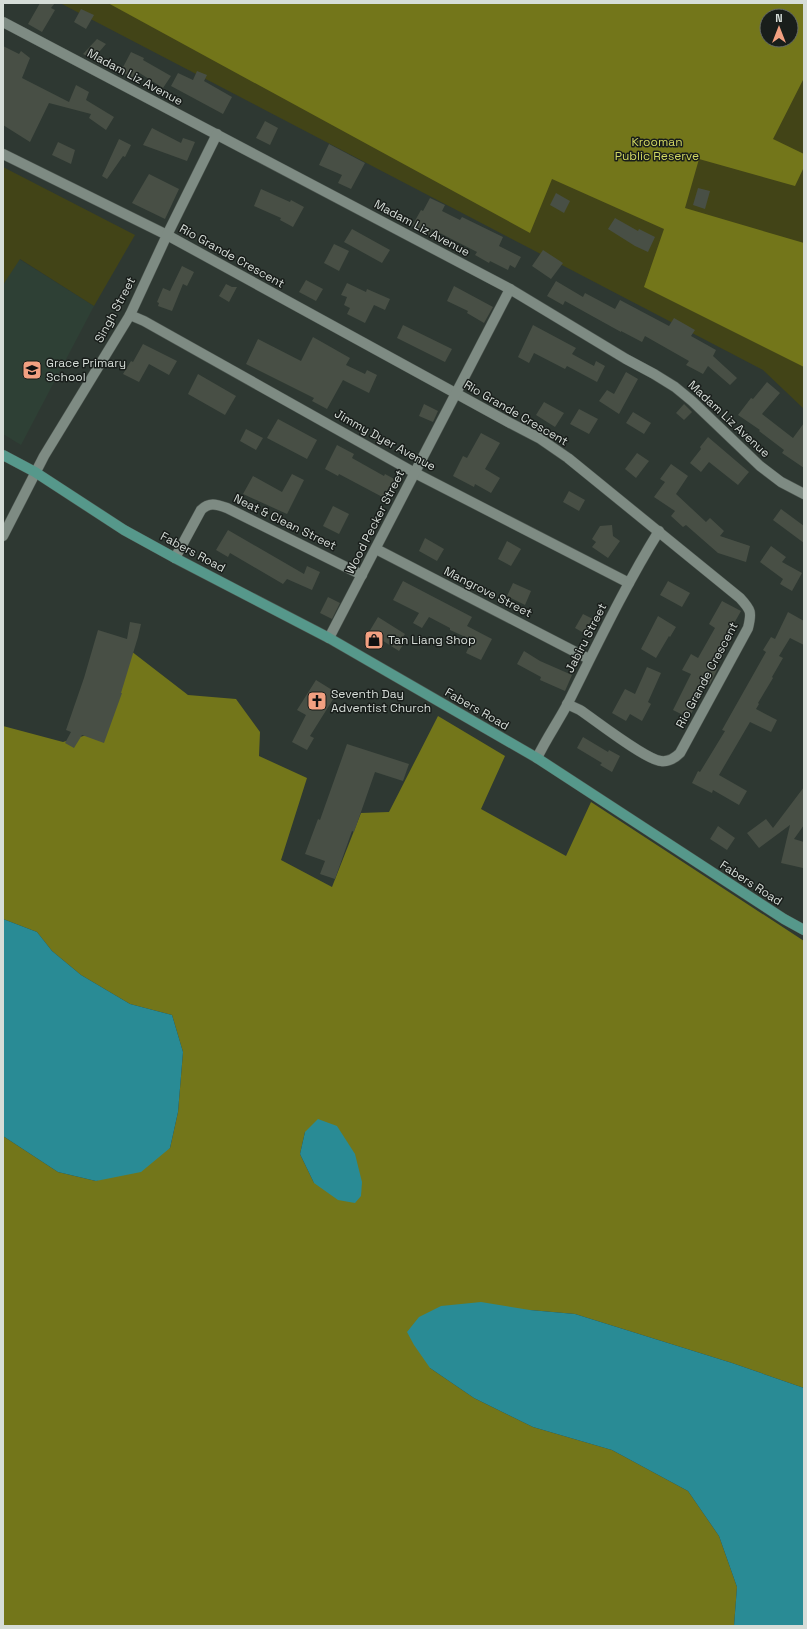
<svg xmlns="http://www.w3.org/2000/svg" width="807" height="1629" font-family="'Space Grotesk',sans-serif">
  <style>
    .built { fill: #2e4035 }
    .green { fill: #424417; fill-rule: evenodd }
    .forest { fill: #73761a; fill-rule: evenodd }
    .water { fill: #298b95 }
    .building { fill: #484f45 }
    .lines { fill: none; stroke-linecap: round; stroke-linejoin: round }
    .minor-casing { stroke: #4c554f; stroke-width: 11 }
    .major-casing { stroke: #4c554f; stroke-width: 11 }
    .minor { stroke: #7e8b83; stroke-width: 10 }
    .major { stroke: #56988b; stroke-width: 10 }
    .labels { text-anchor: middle; stroke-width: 3; stroke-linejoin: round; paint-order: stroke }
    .street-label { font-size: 12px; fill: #d6ddd8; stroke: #191e1b }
    .park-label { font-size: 12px; fill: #d2d863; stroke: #191e1b }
    .poi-label { font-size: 12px; fill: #d6ddd8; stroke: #191e1b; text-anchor: start }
  </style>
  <rect width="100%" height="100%" fill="#2e3832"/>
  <polygon class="built" points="19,259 94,306 21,445 3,434 3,285"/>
  <g class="green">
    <path d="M60,3h744v406l-41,-39zM767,16h24v24h-24z"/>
    <polygon points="3,167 135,235 94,306 20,259 3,285"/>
  </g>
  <g class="forest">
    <path d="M108,3h696v75l-31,61 31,15v13l-9,19 -96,-27 -14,49 119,35v124l-160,-80 20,-58 -112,-50 -22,54zM767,16h24v24h-24z"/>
    <path d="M131,651l57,44 48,4 24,33 -1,24 48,22 -26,82 51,27 29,-74 28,-1 49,-96 67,40 -24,53 85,47 25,-54 213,139v447l-72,-25 -157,-49 -45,-4 -100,58 44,30 59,29 79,23 76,41 31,45 18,51 -3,39h-731v-490l55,36 38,9 74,-33 8,-36 5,-60 -11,-37 -42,-11 -49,-29 -29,-24 -15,-19 -34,-13v-193l60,16 34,-10zM305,1132l9,51 -14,-29z"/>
  </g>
  <g class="water">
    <polygon points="3,919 37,932 52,951 81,975 130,1004 172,1015 183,1052 178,1112 170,1148 141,1172 96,1181 58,1172 3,1136"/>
    <polygon points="318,1119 337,1126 355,1154 362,1182 361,1196 355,1203 338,1200 314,1183 300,1154 305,1132"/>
    <polygon points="481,1302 530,1310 575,1314 732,1363 804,1388 804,1626 734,1626 737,1587 719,1536 688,1491 612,1450 533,1427 474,1398 430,1368 414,1345 407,1332 419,1317 441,1306"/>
  </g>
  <g class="building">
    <polygon points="40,3 55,3 51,8 55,10 42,32 28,24"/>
    <polygon points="81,9 94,15 86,29 74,22"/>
    <polygon points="97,39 106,44 93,59 83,54"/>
    <polygon points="3,46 19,54 21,51 30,58 22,78 69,102 76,85 89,92 86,100 114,117 106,130 89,118 91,114 49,103 30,142 3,125"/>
    <polygon points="131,52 144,58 143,60 171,76 163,88 138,72 134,79 121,71"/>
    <polygon points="197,71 207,75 204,81 232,97 223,114 171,86 178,73 193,80"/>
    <polygon points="265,121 278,128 270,145 256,138"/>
    <polygon points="152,128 181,143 183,138 195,142 187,161 143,145"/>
    <polygon points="119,139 131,145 125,157 123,156 107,179 102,176"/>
    <polygon points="58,142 75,150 71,164 52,155"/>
    <polygon points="329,144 365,163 351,189 338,183 342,175 319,165"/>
    <polygon points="149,174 179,189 165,219 132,203"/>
    <polygon points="698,188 710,191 705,209 693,205"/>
    <polygon points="261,189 290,202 291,200 304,207 293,227 280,220 281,218 254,206"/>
    <polygon points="556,193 570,201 564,213 550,205"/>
    <polygon points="430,198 445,205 442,211 460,220 462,217 503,237 499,246 521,257 515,268 510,265 508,270 490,261 489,263 475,255 477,252 432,229 429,235 412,226 421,210 423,211"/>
    <polygon points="615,218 638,231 639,229 655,237 648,252 635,246 608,229"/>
    <polygon points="352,229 390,250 382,263 344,242"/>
    <polygon points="334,244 349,251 339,271 324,263"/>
    <polygon points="543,250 563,263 551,279 532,266"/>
    <polygon points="182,266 194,272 187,286 183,284 172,311 158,306 159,303 157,302 163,288 170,291"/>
    <polygon points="306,280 323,289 316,301 299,292"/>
    <polygon points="556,281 583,297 585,293 615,309 620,300 669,326 674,318 695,330 691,336 716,350 713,356 737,378 730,385 708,366 703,374 686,365 689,361 645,336 642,342 621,331 621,332 565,301 563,305 547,296"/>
    <polygon points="347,283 366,292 367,289 390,299 385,310 374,305 365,323 347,314 350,308 344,305 347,297 341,295"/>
    <polygon points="226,284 232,287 237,287 229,302 219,296"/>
    <polygon points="454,286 493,307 484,323 467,313 468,311 447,301"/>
    <polygon points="403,325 452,349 445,362 397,338"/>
    <polygon points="533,325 576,348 572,354 594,366 596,361 605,366 597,382 567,366 565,369 534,353 529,363 518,357"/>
    <polygon points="313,337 350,358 346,365 365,374 367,370 377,375 369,393 343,380 327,409 312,401 314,398 246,364 258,339 301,361"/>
    <polygon points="143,344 177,361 169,375 149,364 139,382 123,374 131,361 133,362"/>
    <polygon points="626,372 638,379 619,414 599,401 607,390 614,394"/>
    <polygon points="198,374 236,396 225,415 188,394"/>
    <polygon points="767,382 780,393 762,414 793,438 804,423 804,468 782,453 784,450 759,431 760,430 738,415 751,398 753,399"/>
    <polygon points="544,402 564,413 555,427 536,415"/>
    <polygon points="424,404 438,411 433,422 419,416"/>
    <polygon points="684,404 692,412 684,420 676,413"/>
    <polygon points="579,409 598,419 589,434 570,424"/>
    <polygon points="633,412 651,423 644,434 626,423"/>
    <polygon points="278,419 317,440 307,459 267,438"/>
    <polygon points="246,429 263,438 256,450 240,441"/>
    <polygon points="481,433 500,443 485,469 500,478 491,493 475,484 474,487 453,476 463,456 467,458"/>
    <polygon points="708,437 749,472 738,485 709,462 701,472 690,463 701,449 700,447"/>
    <polygon points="337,445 354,454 352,458 384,476 385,474 398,481 388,500 339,474 338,476 325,469"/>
    <polygon points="637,453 649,461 636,478 625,469"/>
    <polygon points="671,464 688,476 676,494 706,522 710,518 724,531 720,536 750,546 746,562 718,553 686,525 683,527 671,516 675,511 654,497 665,482 660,479"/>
    <polygon points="292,474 304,480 287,514 243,494 253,476 282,492"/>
    <polygon points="569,491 585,500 579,511 563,502"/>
    <polygon points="333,506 349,514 339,534 323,526"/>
    <polygon points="781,509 804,526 804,543 773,520"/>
    <polygon points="612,525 613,536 620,541 608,558 592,547 596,542 592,539 600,526"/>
    <polygon points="228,530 304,574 307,566 320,572 312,590 287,579 283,584 230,553 228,557 216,550"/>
    <polygon points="425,538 444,549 437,561 419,551"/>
    <polygon points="507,541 521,549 511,566 498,559"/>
    <polygon points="771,546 786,557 782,562 802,573 792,591 780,584 783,579 760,562"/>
    <polygon points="403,581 472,617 467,626 492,639 481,660 466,653 472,640 450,630 450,628 429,617 422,628 413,623 419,613 393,600"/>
    <polygon points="668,581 690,593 682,607 660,595"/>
    <polygon points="513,583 531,591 525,605 507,596"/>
    <polygon points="328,597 340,603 332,619 320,613"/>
    <polygon points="722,601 741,611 724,641 729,644 716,667 718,668 710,684 707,683 689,718 673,710 691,674 682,670 691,654 698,658 715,628 709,624"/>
    <polygon points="788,612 804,621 804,645 790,638 779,656 783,658 772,677 773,678 758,703 759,704 756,709 777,720 771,732 750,722 719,775 747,791 739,805 713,790 712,793 692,783 698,771 700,772 725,731 722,730 766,652 763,650 771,637 775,639"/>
    <polygon points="583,614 597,621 589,636 575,628"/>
    <polygon points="658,616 676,627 670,637 669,636 656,658 641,649"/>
    <polygon points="378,617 405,634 401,640 405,642 399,651 369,632"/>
    <polygon points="130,622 141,624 138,637 121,693 122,693 104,743 82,735 74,748 65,743 71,732 66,730 84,678 98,630 127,639"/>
    <polygon points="524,651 540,661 572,675 565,691 540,680 541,677 517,664"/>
    <polygon points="647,667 661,673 648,702 651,704 642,721 630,714 626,721 612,713 625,689 635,694"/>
    <polygon points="316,680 337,693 310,736 314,738 307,750 292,742 306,715 297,710"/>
    <polygon points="583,737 608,752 609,750 620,756 612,772 600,765 602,763 577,748"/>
    <polygon points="347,744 409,764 403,781 375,772 354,832 352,831 335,879 320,874 325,861 305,854 318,819 320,820"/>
    <polygon points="804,787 804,825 794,839 804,842 803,868 781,863 790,825 759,848 747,833 766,819 773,828"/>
    <polygon points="718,826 735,838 727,850 710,839"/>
  </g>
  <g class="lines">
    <defs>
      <g id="minor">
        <polyline points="3,22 510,289 626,359 654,374 675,387 692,401 760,466 781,482 804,494"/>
        <path d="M3,154l164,81 343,188 29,15 29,20 172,140c11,12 12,14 8,30l-68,125c-5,5 -11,9 -19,8 -15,-1 -66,-41 -81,-51l-13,-6"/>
        <polyline points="130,315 144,321 415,473 629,583"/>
        <polyline points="3,536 44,456 130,315 167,235 217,134"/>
        <polyline points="376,549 589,659"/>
        <path d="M175,558l26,-48c8,-8 15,-6 26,-2l135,67"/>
        <polyline points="329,638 510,289"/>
        <path d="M537,758c9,-19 21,-36 31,-55 29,-58 57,-117 91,-172"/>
      </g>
      <polyline id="major" points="3,455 35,472 124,530 175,558 329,638 537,758 784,919 804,930"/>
    </defs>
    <use href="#minor" class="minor-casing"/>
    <use href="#major" class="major-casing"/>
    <use href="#minor" class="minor"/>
    <use href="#major" class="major"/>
  </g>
  <defs>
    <symbol id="school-square" viewBox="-11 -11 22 22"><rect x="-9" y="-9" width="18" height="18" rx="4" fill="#f2a081" stroke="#191e1b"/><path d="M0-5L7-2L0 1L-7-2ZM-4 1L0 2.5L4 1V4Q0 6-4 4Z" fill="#111"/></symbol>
    <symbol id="shop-square" viewBox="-11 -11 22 22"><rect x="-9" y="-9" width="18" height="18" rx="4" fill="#f2a081" stroke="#191e1b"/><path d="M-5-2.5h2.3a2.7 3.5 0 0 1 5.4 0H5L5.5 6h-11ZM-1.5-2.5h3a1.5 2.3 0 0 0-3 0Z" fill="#111"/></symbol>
    <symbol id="church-square" viewBox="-11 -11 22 22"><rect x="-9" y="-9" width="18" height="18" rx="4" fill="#f2a081" stroke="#191e1b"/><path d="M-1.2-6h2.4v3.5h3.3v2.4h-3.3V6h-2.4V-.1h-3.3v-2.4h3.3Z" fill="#111"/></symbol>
  </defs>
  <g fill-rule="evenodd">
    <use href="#school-square" x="21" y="359" width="22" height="22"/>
    <use href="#shop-square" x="363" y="629" width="22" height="22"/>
    <use href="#church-square" x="306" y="690" width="22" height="22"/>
  </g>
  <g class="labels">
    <g class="street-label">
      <text transform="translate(135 77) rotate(28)" y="4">Madam Liz Avenue</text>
      <text transform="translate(422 228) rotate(28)" y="4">Madam Liz Avenue</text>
      <text transform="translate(232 256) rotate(29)" y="4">Rio Grande Crescent</text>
      <text transform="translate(115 310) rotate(-62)" y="4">Singh Street</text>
      <text transform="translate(516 413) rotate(30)" y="4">Rio Grande Crescent</text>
      <text transform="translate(729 419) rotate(43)" y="4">Madam Liz Avenue</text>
      <text transform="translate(385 440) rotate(29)" y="4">Jimmy Dyer Avenue</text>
      <text transform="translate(285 522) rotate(26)" y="4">Neat &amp; Clean Street</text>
      <text transform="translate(375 522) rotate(-63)" y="4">Wood Pecker Street</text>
      <text transform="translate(193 552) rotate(28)" y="4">Fabers Road</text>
      <text transform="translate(488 592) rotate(27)" y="4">Mangrove Street</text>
      <text transform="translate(586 638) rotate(-63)" y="4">Jabiru Street</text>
      <text transform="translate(707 675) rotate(-62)" y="4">Rio Grande Crescent</text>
      <text transform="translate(477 709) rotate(30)" y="4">Fabers Road</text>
      <text transform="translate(751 883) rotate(33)" y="4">Fabers Road</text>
    </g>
    <g class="park-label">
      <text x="657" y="146">Krooman<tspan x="657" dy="14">Public Reserve</tspan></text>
    </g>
    <g class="poi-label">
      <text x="46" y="367">Grace Primary<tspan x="46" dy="14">School</tspan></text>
      <text x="388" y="644">Tan Liang Shop</text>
      <text x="331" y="698">Seventh Day<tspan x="331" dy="14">Adventist Church</tspan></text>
    </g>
  </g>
  <rect width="807" height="1629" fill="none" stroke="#d6ddd8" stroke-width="8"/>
  <g transform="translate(779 28)"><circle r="19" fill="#191e1b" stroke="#656a67"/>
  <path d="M0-3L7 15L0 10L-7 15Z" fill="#f2a081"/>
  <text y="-6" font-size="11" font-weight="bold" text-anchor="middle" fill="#d6ddd8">N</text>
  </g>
</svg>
